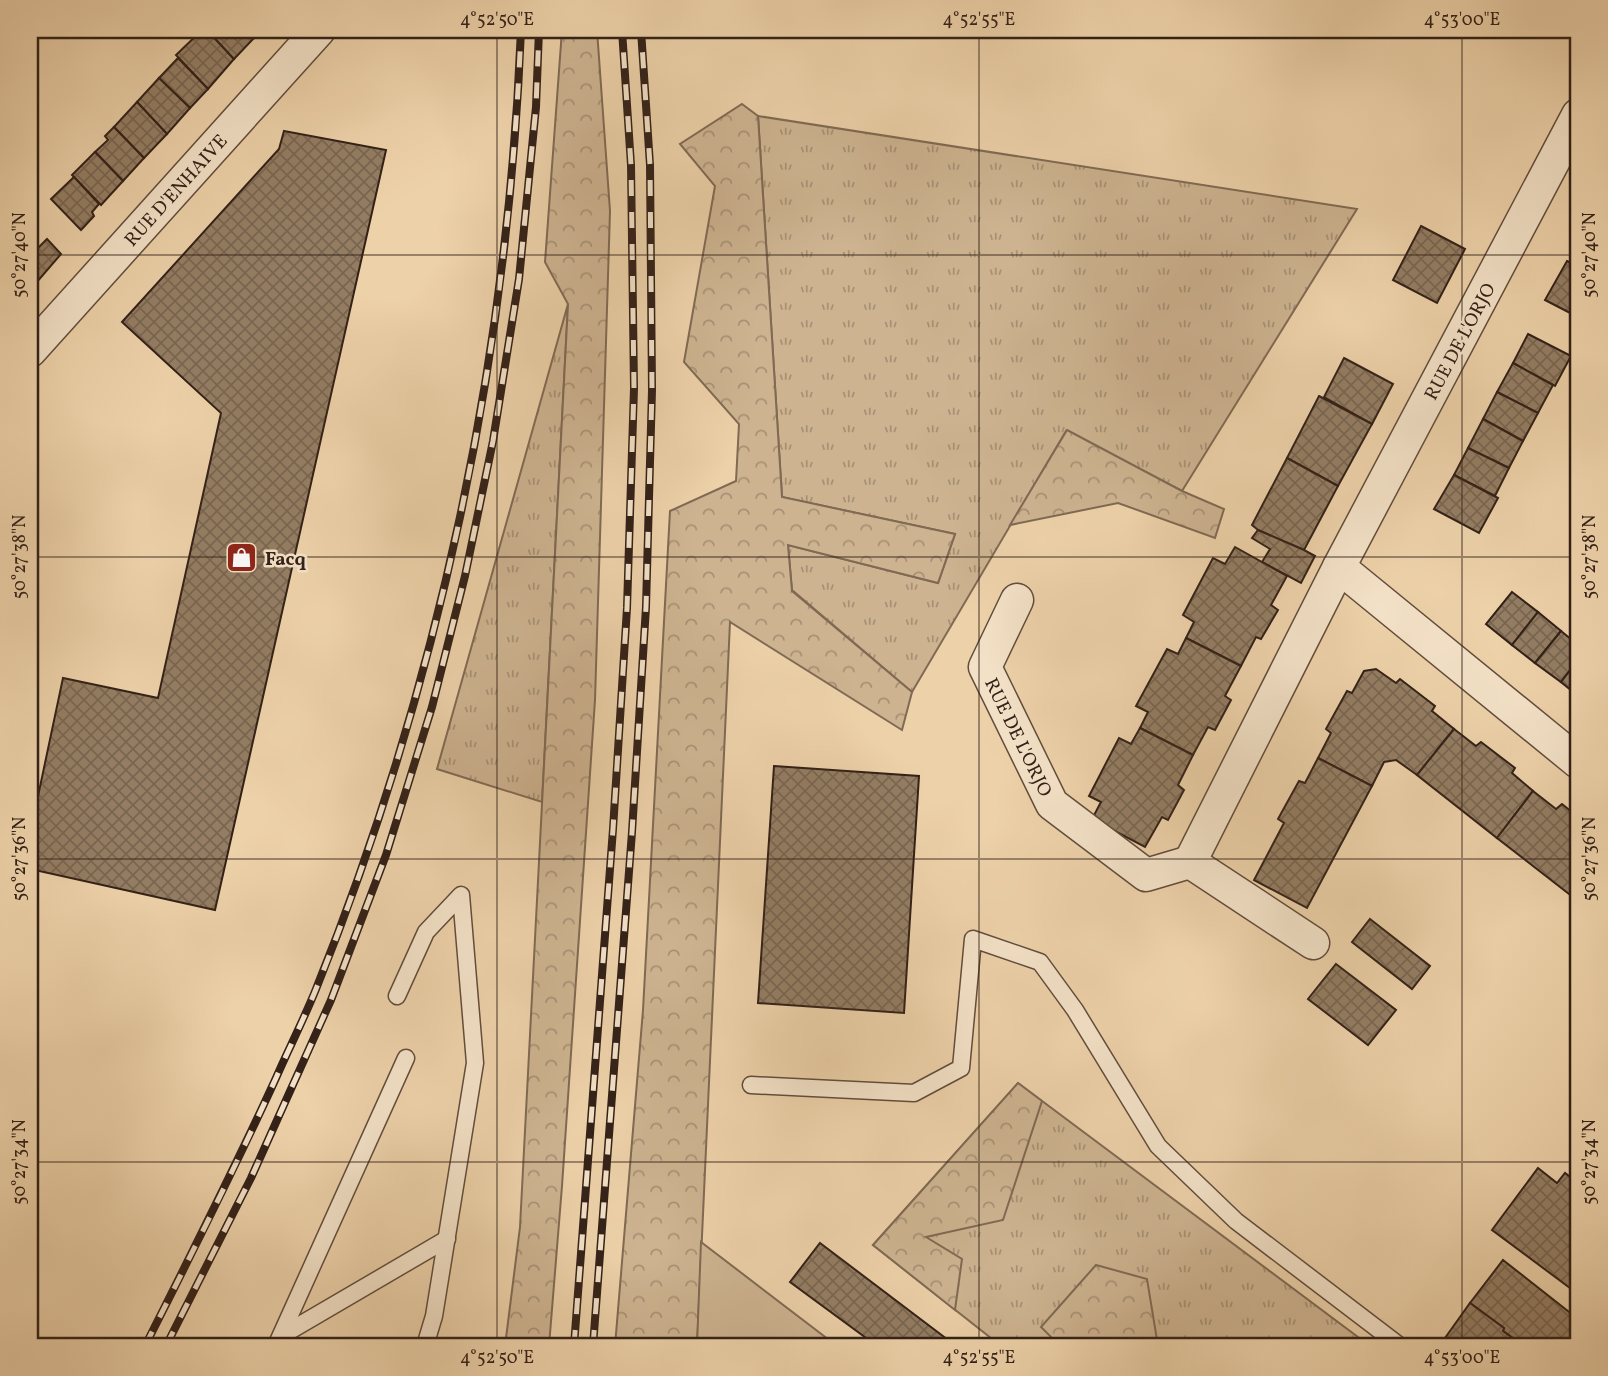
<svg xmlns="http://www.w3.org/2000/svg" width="1608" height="1376" font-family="Vollkorn,serif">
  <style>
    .grass { fill: url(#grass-tufts); stroke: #806a54; stroke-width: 2 }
    .forest { fill: url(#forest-crowns); stroke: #806a54; stroke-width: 2 }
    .garden { fill: #cdb390; stroke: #806a54; stroke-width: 2 }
    .building { fill: url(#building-cross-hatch); stroke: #332118; stroke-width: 2 }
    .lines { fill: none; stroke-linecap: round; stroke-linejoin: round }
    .service-casing { stroke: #624d3c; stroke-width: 19 }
    .minor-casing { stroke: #624d3c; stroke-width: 35 }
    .service { stroke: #f3e1c7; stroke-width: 16 }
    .minor { stroke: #f3e1c7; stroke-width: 32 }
    .rail-casing { stroke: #332118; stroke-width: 8 }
    .rail { stroke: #f3e1c7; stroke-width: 5; stroke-dasharray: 16; stroke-linecap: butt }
    .ticks { fill: none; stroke: #332118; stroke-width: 2; stroke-opacity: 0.45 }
    .labels { text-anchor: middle; stroke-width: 5; stroke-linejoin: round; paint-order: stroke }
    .street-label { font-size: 19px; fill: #332118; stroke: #f3e1c7 }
    .poi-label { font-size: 19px; font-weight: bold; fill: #332118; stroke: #f3e1c7; text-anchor: start }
    .neatline { fill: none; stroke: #332118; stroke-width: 2.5 }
    .ticks-label { font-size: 18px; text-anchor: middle; fill: #332118 }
  </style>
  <defs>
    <pattern id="grass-tufts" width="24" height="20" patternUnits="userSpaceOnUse" patternTransform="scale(1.75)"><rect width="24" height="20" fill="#cdb390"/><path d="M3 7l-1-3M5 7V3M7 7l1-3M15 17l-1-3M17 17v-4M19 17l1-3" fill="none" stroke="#a79175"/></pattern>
    <pattern id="forest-crowns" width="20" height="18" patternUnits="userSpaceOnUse" patternTransform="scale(1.75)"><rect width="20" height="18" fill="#cdb390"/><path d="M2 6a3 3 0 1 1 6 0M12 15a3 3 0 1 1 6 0" fill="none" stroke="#a79175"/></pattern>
    <pattern id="building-cross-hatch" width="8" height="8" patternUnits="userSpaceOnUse" patternTransform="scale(1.75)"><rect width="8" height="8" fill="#947d63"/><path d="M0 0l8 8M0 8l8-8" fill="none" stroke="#796651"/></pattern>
  </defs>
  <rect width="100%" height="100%" fill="#edd1a9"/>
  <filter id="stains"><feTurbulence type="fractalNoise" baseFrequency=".00286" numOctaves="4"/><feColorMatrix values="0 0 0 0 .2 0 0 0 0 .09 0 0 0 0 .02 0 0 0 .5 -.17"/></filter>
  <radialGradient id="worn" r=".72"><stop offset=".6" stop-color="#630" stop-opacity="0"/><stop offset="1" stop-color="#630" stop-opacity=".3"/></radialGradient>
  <g class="grass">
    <polygon points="758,116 1357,209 1182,491 1066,431 912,692 792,590 788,545 938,583 955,534 782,497"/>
    <polygon points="568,304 542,802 437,769"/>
    <polygon points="1018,1083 1370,1346 1001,1346 873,1245"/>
  </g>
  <g class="forest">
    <polygon points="562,30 597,30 610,211 595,700 562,1186 549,1346 505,1346 520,1227 568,304 545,262"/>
    <polygon points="742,104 758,116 782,497 955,534 938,583 788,545 792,591 912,692 902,730 730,622 697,1346 615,1346 643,1010 670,511 736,481 739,424 684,362 715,186 680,144"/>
    <polygon points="1067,430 1182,491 1224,509 1215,538 1118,503 1010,525"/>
    <polygon points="1018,1083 1042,1101 1003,1220 926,1237 962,1259 955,1310 873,1245"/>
    <polygon points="1096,1265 1147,1279 1158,1346 1060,1346 1041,1327"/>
  </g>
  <polygon class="garden" points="701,1242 837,1346 697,1346"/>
  <g class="building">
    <polygon points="202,30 207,30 234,59 208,89 176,55"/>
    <polygon points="207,30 246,30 254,38 234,59"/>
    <polygon points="246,30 260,30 254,38"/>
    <polygon points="178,58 208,89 190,108 159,78"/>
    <polygon points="159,78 190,108 167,134 137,102"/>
    <polygon points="137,102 167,134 144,158 114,127"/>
    <polygon points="114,127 144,158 123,181 95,152 108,140 105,136"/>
    <polygon points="284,131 386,150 215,910 30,869 30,834 63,678 158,698 221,413 122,322 279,149"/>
    <polygon points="95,152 123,181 101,205 72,175"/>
    <polygon points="74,177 99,204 92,212 94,216 81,230 51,199"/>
    <polygon points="1421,226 1465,249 1437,303 1393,280"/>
    <polygon points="47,239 61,254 30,290 30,248 34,252"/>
    <polygon points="1567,261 1578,267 1578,317 1545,300"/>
    <polygon points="1528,334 1571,356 1555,386 1513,363"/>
    <polygon points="1344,358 1393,384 1372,424 1324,397"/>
    <polygon points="1513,363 1553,385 1538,413 1497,392"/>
    <polygon points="1497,392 1538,413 1523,441 1483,419"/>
    <polygon points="1319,396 1372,424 1338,486 1287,458"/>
    <polygon points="1483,419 1523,441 1509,468 1468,448"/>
    <polygon points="1468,448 1509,468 1495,496 1454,475"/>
    <polygon points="1287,458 1338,486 1304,550 1258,530 1252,525"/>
    <polygon points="1454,475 1498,498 1479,533 1434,509"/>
    <polygon points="1258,530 1304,550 1315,556 1301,583 1262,562 1270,549 1252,538"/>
    <polygon points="1235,547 1287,576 1271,605 1278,610 1261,639 1256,637 1241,666 1186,638 1194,622 1183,615 1213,558 1225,564"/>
    <polygon points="1512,592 1538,612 1512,645 1486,624"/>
    <polygon points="1538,612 1561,631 1535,663 1512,645"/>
    <polygon points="1561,631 1578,645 1578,660 1561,682 1535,663"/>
    <polygon points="1186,638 1241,666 1225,696 1231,700 1215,730 1208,727 1193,755 1140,728 1148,712 1136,706 1167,649 1178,654"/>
    <polygon points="1578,660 1578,696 1561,682"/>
    <polygon points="1376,669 1396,683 1400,679 1435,706 1432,711 1454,729 1417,775 1396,760 1384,762 1372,786 1318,758 1331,733 1326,729 1347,691 1352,693 1364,671"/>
    <polygon points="1140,728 1193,755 1178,785 1184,790 1168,820 1162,817 1145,847 1092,819 1101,802 1089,796 1119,738 1131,744"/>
    <polygon points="1454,729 1476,746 1481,742 1515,768 1512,773 1533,791 1497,838 1417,775"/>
    <polygon points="1318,758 1372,786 1307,908 1254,880 1284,823 1278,819 1299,781 1305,783"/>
    <polygon points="774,766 919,776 904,1013 758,1003"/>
    <polygon points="1533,791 1556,809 1562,804 1578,817 1578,901 1497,838"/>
    <polygon points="1370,919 1430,966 1412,989 1352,942"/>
    <polygon points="1336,964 1396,1010 1368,1045 1308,999"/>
    <polygon points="1538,1168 1557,1183 1565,1173 1578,1183 1578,1294 1492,1230"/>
    <polygon points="820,1243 956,1346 877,1346 790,1282"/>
    <polygon points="1503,1260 1578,1319 1578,1346 1546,1346 1534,1338 1528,1346 1524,1346 1503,1331 1504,1328 1470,1303"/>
    <polygon points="1470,1303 1504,1328 1503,1331 1524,1346 1456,1346 1445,1338"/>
  </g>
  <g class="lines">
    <defs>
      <g id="service">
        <polyline points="397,996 426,932 461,895 475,1063 434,1316 425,1346"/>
        <polyline points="751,1085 914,1093 961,1068 973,939 1040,962 1075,1010 1158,1146 1236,1221 1400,1346"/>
        <polyline points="281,1336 447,1239"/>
        <polyline points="276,1346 406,1058"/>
      </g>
      <g id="minor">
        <polyline points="1578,115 1339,567 1578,762"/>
        <path id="s1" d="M30,351l289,-321"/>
        <path id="s2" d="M1017,600l-32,67 67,137 94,71 44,-13"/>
        <polyline points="1313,943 1190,862 1339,567"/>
      </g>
    </defs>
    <use href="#service" class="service-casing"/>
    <use href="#minor" class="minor-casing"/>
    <use href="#service" class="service"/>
    <use href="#minor" class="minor"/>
    <defs>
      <g id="rail">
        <path d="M145,1346c45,-89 90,-178 131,-268 13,-30 28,-59 40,-89 123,-304 192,-632 205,-959"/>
        <polyline points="166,1346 251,1178 331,1000 386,855 432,707 465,576 493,441 519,279 536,107 539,30"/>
        <polyline points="574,1346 613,829 627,608 634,388 631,165 622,30"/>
        <polyline points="593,1346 632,832 646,607 652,390 650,165 641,30"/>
      </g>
    </defs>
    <use href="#rail" class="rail-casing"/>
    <use href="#rail" class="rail"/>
  </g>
  <path class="ticks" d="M497,30v1316M979,30v1316M1462,30v1316M30,255h1548M30,557h1548M30,859h1548M30,1162h1548"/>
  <defs>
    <symbol id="shop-square" viewBox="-11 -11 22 22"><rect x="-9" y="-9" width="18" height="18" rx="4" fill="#8f2418" stroke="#f3e1c7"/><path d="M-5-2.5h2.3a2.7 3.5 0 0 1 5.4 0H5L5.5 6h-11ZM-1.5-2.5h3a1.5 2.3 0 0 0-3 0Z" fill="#fff"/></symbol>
  </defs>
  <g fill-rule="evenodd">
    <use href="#shop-square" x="224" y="540" width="35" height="35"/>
  </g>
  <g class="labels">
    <g class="street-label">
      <text dy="7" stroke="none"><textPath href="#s1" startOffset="217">RUE D'ENHAIVE</textPath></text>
      <text transform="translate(1459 341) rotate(-62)" y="7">RUE DE L'ORJO</text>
      <text dy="7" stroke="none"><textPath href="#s2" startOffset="152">RUE DE L'ORJO</textPath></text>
    </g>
    <g class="poi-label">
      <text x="265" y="565">Facq</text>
    </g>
  </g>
  <rect width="1608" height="1376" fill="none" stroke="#edd1a9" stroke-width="77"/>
  <rect x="38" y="38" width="1532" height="1300" class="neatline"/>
  <g class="ticks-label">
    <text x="497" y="25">4°52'50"E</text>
    <text x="979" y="25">4°52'55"E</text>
    <text x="1462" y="25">4°53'00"E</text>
    <text transform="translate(19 255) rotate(-90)" y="6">50°27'40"N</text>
    <text transform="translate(1589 255) rotate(-90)" y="6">50°27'40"N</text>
    <text transform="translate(19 557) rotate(-90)" y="6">50°27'38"N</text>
    <text transform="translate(1589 557) rotate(-90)" y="6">50°27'38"N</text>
    <text transform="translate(19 859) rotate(-90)" y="6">50°27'36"N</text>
    <text transform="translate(1589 859) rotate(-90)" y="6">50°27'36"N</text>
    <text transform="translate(19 1162) rotate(-90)" y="6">50°27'34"N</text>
    <text transform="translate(1589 1162) rotate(-90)" y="6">50°27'34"N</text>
    <text x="497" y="1363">4°52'50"E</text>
    <text x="979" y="1363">4°52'55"E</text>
    <text x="1462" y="1363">4°53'00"E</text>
  </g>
  <rect width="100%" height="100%" filter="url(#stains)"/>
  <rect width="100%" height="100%" fill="url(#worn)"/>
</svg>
